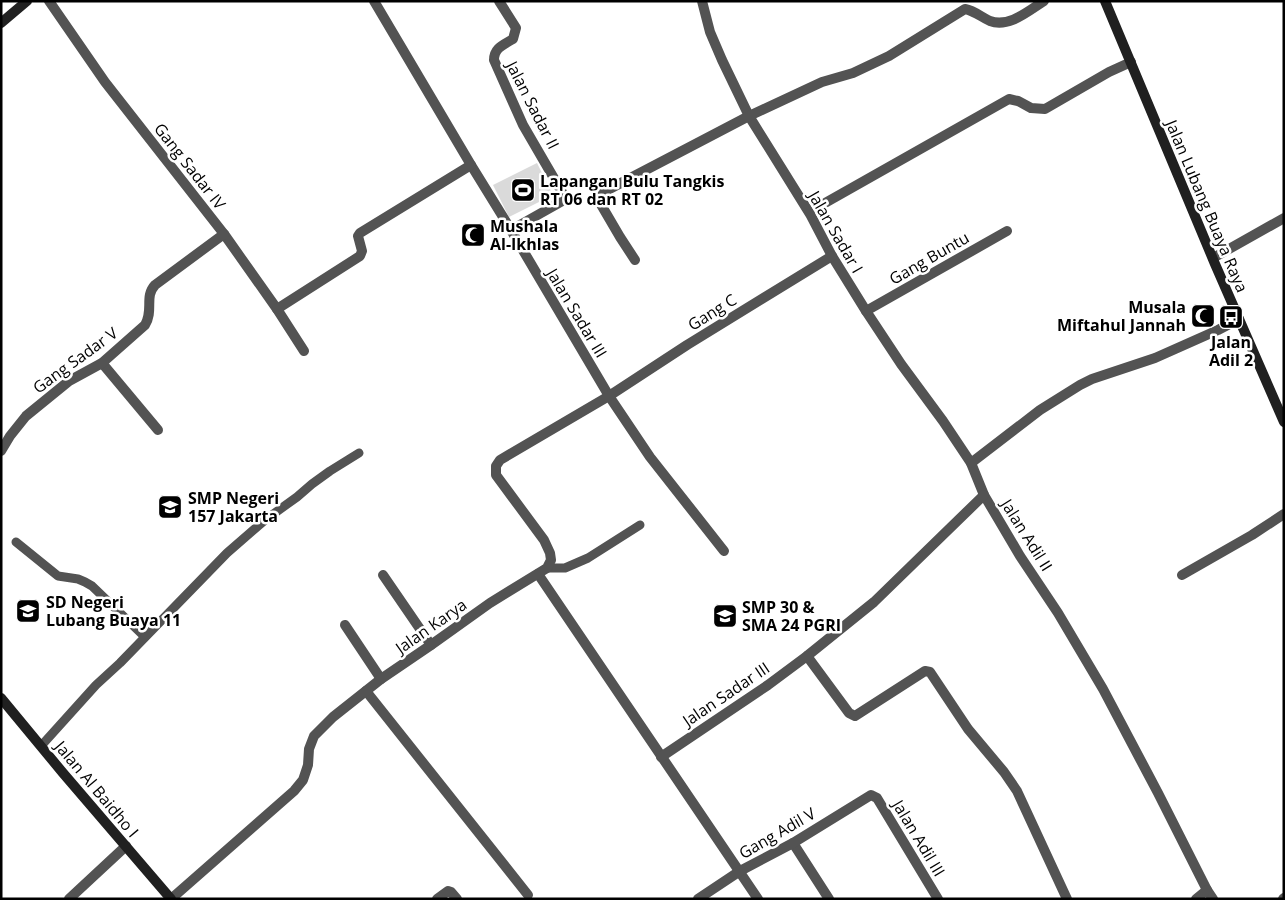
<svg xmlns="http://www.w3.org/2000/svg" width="1285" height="900" font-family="'Open Sans',sans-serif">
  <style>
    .green { fill: #dadada }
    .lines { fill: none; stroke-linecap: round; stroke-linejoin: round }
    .lane { stroke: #535353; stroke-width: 9 }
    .street { stroke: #535353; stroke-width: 10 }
    .secondary { stroke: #202020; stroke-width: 10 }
    .labels { text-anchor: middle; stroke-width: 5; stroke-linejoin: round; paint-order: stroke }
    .street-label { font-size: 16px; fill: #000; stroke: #fff }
    .poi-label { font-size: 16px; font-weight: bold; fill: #000; stroke: #fff; text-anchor: start }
  </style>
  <rect width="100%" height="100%" fill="#fff"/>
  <polygon class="green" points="537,163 553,195 509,217 493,185"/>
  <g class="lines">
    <g class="lane">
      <polyline points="16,542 58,576 78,579 85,582 92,586 145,637"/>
      <polyline points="547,568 565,568 588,558 640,525"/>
      <polyline points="41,746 96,685 120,663 227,553 265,520 297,497 312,484 330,471 359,453"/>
    </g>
    <g class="street">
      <polyline points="49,1 105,82 224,234 277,309 304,351"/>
      <polyline points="374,1 471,165 511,230 609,396 650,457 724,551"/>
      <path d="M499,1l17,27 -3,11c-10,6 -19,9 -19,21l29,65 43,74 -55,31"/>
      <polyline points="702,1 710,32 722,60 749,116 810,214 832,256 866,311 901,364 943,421 971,463 984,495 997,517 1020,556 1058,613 1103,689 1158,793 1207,890 1213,899"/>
      <polyline points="825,203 1009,99 1018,101 1031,108 1045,109 1109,72 1131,62"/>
      <polyline points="1213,258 1284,218"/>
      <path d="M635,260l-15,-23 -24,-41 153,-80 73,-34 31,-9 36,-17 76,-47c10,2 16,8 25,12 19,7 38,-10 54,-20"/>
      <polyline points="277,309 360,256 362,251 358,236 360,233 471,165"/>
      <polyline points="866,311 1007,231"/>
      <polyline points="102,363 158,430"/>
      <path d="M1,451l9,-15 16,-20 43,-35 33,-18 43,-38c9,-15 -1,-28 10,-40l69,-51"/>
      <polyline points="971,463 1040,410 1080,385 1092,379 1155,358 1218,330 1239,319"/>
      <polyline points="538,574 758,899"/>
      <polyline points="383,575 431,645"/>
      <polyline points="1182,575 1252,535 1284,514"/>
      <polyline points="345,625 381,679"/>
      <polyline points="807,656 849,713 855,716 925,671 930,672 968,729 1004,772 1017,791 1067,899"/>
      <polyline points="366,691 528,895"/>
      <polyline points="661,757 768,685 807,656 874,602 984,495"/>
      <polyline points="793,843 829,899"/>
      <polyline points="69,899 126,846"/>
      <polyline points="171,899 294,791 303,780 308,765 309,749 314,736 333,717 381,679 431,645 490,603 547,568 551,560 550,553 544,540 496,475 496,466 500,460 609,396 687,345 832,256"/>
      <polyline points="437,899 448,891 451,892 457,899"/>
      <polyline points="698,899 740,871 793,843 871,795 877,798 938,899"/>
      <polyline points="1196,899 1207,890"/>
      <polyline points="1283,899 1284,898"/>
    </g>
    <g class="secondary">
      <polyline points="1105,1 1215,264 1284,422"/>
      <polyline points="1,23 27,1"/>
      <polyline points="1,698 63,773 171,899"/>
    </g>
  </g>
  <defs>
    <symbol id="stadium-square" viewBox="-11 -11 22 22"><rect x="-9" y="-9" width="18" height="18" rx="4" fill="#000" stroke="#fff"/><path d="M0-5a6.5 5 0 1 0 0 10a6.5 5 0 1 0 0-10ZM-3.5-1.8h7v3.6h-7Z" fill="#fff"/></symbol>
    <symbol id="mosque-square" viewBox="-11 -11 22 22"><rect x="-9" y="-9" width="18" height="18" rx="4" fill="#000" stroke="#fff"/><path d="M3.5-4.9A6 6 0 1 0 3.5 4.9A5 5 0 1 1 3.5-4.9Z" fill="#fff"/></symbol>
    <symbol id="bus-square" viewBox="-11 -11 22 22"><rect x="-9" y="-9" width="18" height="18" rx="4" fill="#000" stroke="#fff"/><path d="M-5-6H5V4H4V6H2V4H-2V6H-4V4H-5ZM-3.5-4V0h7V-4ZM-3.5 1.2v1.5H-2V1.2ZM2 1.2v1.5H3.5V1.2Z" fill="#fff"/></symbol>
    <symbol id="school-square" viewBox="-11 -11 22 22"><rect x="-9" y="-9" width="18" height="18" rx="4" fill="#000" stroke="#fff"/><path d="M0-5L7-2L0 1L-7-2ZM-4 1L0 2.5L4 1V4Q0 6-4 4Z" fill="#fff"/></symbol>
  </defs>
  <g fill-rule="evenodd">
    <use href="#stadium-square" x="509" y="176" width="28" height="28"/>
    <use href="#mosque-square" x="459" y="221" width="28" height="28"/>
    <use href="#mosque-square" x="1189" y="302" width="28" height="28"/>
    <use href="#bus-square" x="1217" y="303" width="28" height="28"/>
    <use href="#school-square" x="156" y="493" width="28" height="28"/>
    <use href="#school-square" x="14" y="597" width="28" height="28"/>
    <use href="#school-square" x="711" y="602" width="28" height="28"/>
  </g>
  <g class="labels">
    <g class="street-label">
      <text transform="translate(533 105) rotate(63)" y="6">Jalan Sadar II</text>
      <text transform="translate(190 166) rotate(52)" y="6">Gang Sadar IV</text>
      <text transform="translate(1207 206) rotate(67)" y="6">Jalan Lubang Buaya Raya</text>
      <text transform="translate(836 232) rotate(60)" y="6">Jalan Sadar I</text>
      <text transform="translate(929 258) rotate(-30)" y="6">Gang Buntu</text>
      <text transform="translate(712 312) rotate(-32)" y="6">Gang C</text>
      <text transform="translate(577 313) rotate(59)" y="6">Jalan Sadar III</text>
      <text transform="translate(75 360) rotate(-36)" y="6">Gang Sadar V</text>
      <text transform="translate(1027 535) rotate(58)" y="6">Jalan Adil II</text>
      <text transform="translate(431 626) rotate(-35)" y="6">Jalan Karya</text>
      <text transform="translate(726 694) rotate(-34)" y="6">Jalan Sadar III</text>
      <text transform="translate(97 789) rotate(50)" y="6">Jalan Al Baidho I</text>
      <text transform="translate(777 833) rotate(-30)" y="6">Gang Adil V</text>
      <text transform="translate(919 838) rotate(59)" y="6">Jalan Adil III</text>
    </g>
    <g class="poi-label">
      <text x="540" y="187">Lapangan Bulu Tangkis<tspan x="540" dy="18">RT 06 dan RT 02</tspan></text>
      <text x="490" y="232">Mushala<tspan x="490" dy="18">Al-Ikhlas</tspan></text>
      <text x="1186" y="313" text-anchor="end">Musala<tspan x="1186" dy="18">Miftahul Jannah</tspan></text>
      <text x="1231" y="348" text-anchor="middle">Jalan<tspan x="1231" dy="18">Adil 2</tspan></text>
      <text x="188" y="504">SMP Negeri<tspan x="188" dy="18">157 Jakarta</tspan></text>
      <text x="46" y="608">SD Negeri<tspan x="46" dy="18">Lubang Buaya 11</tspan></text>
      <text x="742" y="613">SMP 30 &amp;<tspan x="742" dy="18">SMA 24 PGRI</tspan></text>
    </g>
  </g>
  <rect width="1285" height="900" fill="none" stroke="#000000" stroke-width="5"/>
</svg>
